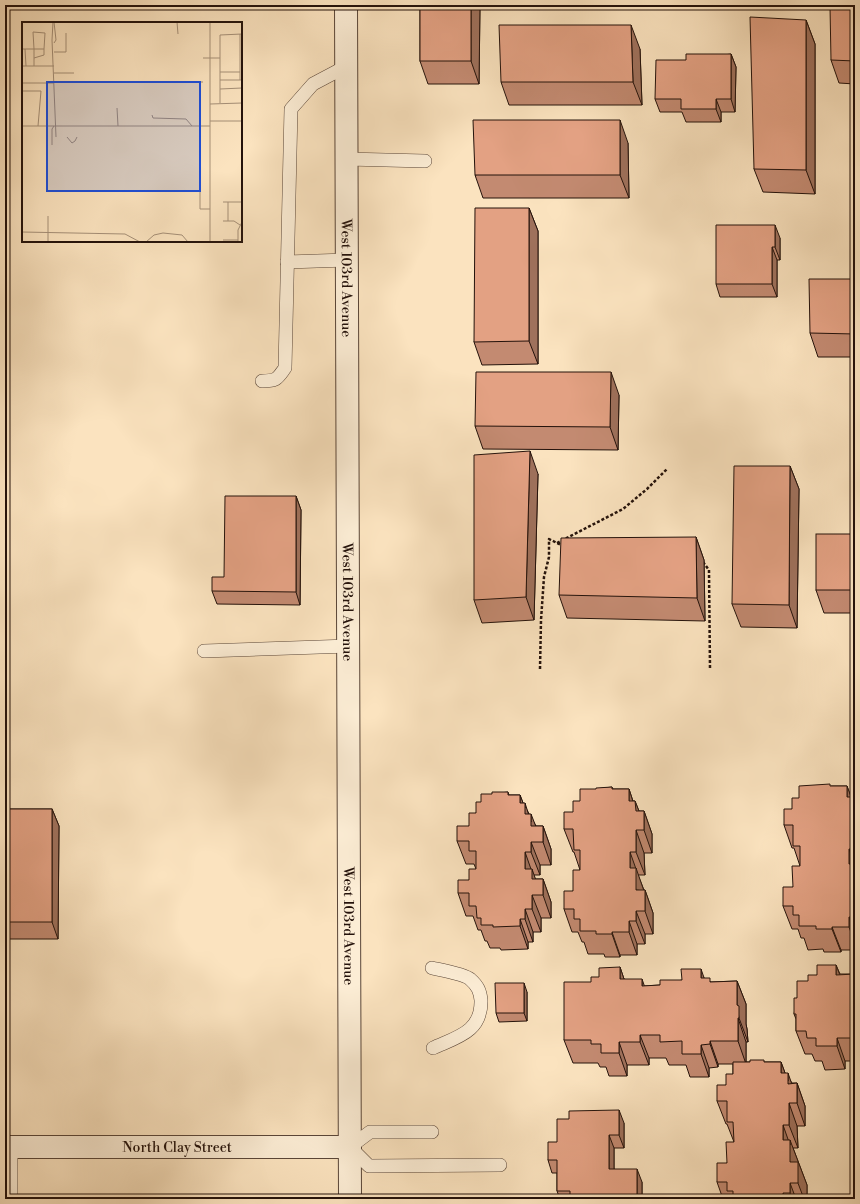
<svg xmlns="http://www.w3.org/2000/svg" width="860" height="1204" font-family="'Libre Bodoni',serif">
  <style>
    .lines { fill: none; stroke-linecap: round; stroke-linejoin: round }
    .service-casing { stroke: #5a4638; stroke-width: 14 }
    .minor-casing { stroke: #5a4638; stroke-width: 24 }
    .path { stroke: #24120b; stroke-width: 2.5; stroke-dasharray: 3 2; stroke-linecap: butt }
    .service { stroke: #fcedd5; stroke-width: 13 }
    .minor { stroke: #fcedd5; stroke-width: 22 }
    .wall { fill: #c38a71; stroke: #24120b }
    .shaded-wall { fill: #9f715c; stroke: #24120b }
    .building { fill: #e3a183; stroke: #24120b }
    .labels { text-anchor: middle; stroke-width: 3.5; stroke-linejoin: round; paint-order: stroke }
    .street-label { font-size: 14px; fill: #24120b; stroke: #fcedd5 }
    .inset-road { fill: none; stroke: #a58f77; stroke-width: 1 }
    .view { fill: #1d4ed8; fill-opacity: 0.15; stroke: #1d4ed8; stroke-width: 2 }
    .inset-edge { fill: none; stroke: #24120b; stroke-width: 2 }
  </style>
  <rect width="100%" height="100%" fill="#fbe3bf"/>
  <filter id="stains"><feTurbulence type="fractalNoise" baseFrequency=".005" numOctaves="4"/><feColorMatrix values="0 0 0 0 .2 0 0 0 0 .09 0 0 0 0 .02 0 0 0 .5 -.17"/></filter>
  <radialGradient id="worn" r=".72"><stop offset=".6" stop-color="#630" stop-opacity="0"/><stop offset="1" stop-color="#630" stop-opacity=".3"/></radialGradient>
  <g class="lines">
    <defs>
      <g id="service">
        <polyline points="347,159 425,161"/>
        <polyline points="287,262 347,260"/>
        <path d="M262,381c15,0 15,-2 23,-13l6,-259 22,-25 34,-18"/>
        <polyline points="204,651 349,646"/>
        <path d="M432,968c9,2 32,6 38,11 8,7 10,12 11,21 1,32 -24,37 -48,48"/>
        <polyline points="432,1132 370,1132 350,1147 369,1166 500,1165"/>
        <polyline points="11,1147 11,1199"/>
      </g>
      <g id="minor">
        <path id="s1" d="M346,5l4,1194"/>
        <path id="s2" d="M5,1147h345"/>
      </g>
    </defs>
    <use href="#service" class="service-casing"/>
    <use href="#minor" class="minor-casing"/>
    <g class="path">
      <polyline points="557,543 623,509 647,489 667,469"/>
      <polyline points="703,562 709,570 710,669"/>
      <polyline points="540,669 541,620 544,577 549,557 549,539 563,546"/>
    </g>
    <use href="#service" class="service"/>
    <use href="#minor" class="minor"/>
  </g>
  <g class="wall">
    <polygon points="420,5 480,5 479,84 428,84 420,61"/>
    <polygon points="855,7 855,84 839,83 831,60"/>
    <polygon points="806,20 815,44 815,194 763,192 754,169"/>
    <polygon points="640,49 642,105 509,105 501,82"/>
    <polygon points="731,54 736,67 735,112 721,112 721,122 686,122 682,112 660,112 655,99 686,60"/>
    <polygon points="628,143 629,198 483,198 475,175"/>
    <polygon points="529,208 538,231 538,364 482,365 474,342"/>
    <polygon points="780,238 780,260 777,260 777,297 720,297 716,284"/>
    <polygon points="855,279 855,357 818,357 810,333"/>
    <polygon points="619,395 618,450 483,449 475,426"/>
    <polygon points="790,466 799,489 797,628 741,627 732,604"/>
    <polygon points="538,474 534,620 482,623 474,600"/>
    <polygon points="296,496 301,510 300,605 217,604 212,591"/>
    <polygon points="855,534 855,613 824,613 816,590"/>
    <polygon points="696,537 704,560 705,621 567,618 559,595"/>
    <polygon points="831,786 847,786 851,797 855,800 855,950 841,950 841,952 824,952 823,949 808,950 804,938 801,938 798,929 792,929 783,906 793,887 800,866 794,848 792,848 784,825 792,809 799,798"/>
    <polygon points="612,787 613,789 629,789 633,801 635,801 639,811 644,811 652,834 652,853 644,853 645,875 638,875 644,890 645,890 653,913 653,934 645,934 645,944 637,944 637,955 620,955 620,957 605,957 604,954 588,954 584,942 582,942 578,932 572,932 564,909 573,891 580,870 574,852 573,852 564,829 573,812 596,789"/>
    <polygon points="508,792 509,795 520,795 523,803 536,826 543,826 551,849 551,865 540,865 540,875 534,875 535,879 543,879 551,902 551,918 541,918 541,932 533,932 533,942 528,942 528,949 501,950 500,948 490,948 487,941 485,941 481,930 478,930 473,916 466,916 458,893 469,880 476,869 474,864 466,864 457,841 469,826 476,813 481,802 492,794"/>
    <polygon points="5,809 52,809 59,826 58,939 5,939"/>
    <polygon points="836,965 840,974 855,974 855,1061 845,1061 845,1069 825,1070 822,1061 815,1061 812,1054 805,1054 796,1031 796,1019 794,1014 797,998 808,981 817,975"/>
    <polygon points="620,967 624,979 644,986 660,985 682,980 704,978 711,982 737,981 746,1004 746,1024 747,1029 748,1042 746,1042 746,1062 781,1062 785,1073 792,1083 797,1083 805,1106 805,1126 797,1126 798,1148 793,1148 807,1185 807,1199 723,1199 717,1182 727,1163 734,1142 727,1124 726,1124 717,1101 726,1085 733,1074 733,1064 718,1064 718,1067 709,1068 709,1077 690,1077 686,1065 669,1065 666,1058 649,1058 649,1065 627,1065 627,1076 609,1076 606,1067 600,1067 598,1063 573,1063 564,1040 591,982"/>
    <polygon points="527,992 527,1021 499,1022 496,1013"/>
    <polygon points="624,1123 624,1148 614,1148 614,1169 642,1182 642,1199 560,1199 557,1191 557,1173 552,1173 548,1160 557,1142"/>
  </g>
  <g class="shaded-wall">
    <polygon points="471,5 480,5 479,84 471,61"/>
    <polygon points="806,20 815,44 815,194 806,170"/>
    <polygon points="631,25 640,49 642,105 633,82"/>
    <polygon points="731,54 736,67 735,112 731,99"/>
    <polygon points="716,99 721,112 721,122 716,109"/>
    <polygon points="620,120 628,143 629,198 620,175"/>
    <polygon points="529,208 538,231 538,364 529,341"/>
    <polygon points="775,225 780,238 780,260 775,247"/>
    <polygon points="772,247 777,260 777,297 772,284"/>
    <polygon points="611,372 619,395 618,450 610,427"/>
    <polygon points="530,451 538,474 534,620 526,597"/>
    <polygon points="790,466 799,489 797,628 789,605"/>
    <polygon points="296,496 301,510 300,605 296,592"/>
    <polygon points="696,537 704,560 705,621 697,598"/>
    <polygon points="847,786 854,805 854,797 855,800 855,819 847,797"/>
    <polygon points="629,789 635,808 635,801 644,824 629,801"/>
    <polygon points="520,795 525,808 525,803 531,822 531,814 540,837 537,842 520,803"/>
    <polygon points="52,809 59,826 58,939 52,922"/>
    <polygon points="644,811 652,834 652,853 644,830"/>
    <polygon points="543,826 551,849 551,865 543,842"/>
    <polygon points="636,830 644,853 645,875 636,852"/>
    <polygon points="531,842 540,865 540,875 531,852"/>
    <polygon points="849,849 855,866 849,864"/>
    <polygon points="525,852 532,872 532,869 540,892 525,869"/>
    <polygon points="630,852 636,869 636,868 644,891 636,890 630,868"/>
    <polygon points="543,879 551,902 551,918 543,895"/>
    <polygon points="645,890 653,913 653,934 645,911"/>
    <polygon points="532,895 541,918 541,932 532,909"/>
    <polygon points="525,909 533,932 533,942 525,919"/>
    <polygon points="636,911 645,934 645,944 636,921"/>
    <polygon points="849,917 855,933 855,943 849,927"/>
    <polygon points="520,919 528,942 528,949 520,926"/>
    <polygon points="629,921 637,944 637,955 629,932"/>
    <polygon points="832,927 841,950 841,952 832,929"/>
    <polygon points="612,932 620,955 620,957 612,934"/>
    <polygon points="836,965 845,988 836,975"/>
    <polygon points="620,967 628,991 620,979"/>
    <polygon points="701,969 709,992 701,978"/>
    <polygon points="642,979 650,1002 642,986"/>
    <polygon points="737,981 746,1004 746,1024 747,1029 748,1042 739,1018 737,1005"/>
    <polygon points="524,983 527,992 527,1021 524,1013"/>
    <polygon points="738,1018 746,1042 746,1064 738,1041"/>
    <polygon points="640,1035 649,1058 649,1065 640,1042"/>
    <polygon points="837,1038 845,1061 845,1069 837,1046"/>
    <polygon points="710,1041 718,1064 718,1067 710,1044"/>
    <polygon points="619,1042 627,1065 627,1076 619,1053"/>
    <polygon points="701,1045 709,1068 709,1077 701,1054"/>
    <polygon points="781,1062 788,1081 788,1073 796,1096 781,1073"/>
    <polygon points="797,1083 805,1106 805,1126 797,1103"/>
    <polygon points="789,1103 797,1126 798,1148 789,1125"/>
    <polygon points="619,1110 624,1123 624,1148 619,1135"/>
    <polygon points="783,1125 790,1145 790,1140 807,1185 807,1199 804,1199 790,1162 783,1140"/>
    <polygon points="609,1135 614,1148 614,1182 609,1169"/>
    <polygon points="637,1169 642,1182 642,1199 637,1199"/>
    <polygon points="790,1183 796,1199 792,1199 790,1193"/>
    <polygon points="783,1193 785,1199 783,1199"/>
  </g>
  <g class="building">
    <rect x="420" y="5" width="51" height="56"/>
    <polygon points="830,7 855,7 855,61 831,60"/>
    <polygon points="750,17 806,20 806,170 754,169"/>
    <polygon points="499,25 631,25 633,82 501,82"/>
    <polygon points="686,54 731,54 731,99 716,99 716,109 681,109 681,99 655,99 656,60 686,60"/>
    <polygon points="473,120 620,120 620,175 475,175"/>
    <polygon points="475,208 529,208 529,341 474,342"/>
    <polygon points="716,225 775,225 775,247 772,247 772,284 716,284"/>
    <polygon points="809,279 855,279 855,334 810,333"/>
    <polygon points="476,372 611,372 610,427 475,426"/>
    <polygon points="530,451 526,597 474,600 474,455"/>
    <polygon points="734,466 790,466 789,605 732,604"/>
    <polygon points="225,496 296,496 296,592 212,591 212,577 224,577"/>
    <rect x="816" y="534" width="39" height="56"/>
    <polygon points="696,537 697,598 559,595 561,538"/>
    <polygon points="830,784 830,786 847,786 847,797 854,797 854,808 855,808 855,849 849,849 849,864 855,864 855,917 849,917 849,927 832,927 832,929 816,929 816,926 799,926 799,915 793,915 793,906 783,906 783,887 793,887 792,866 800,866 800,846 793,846 793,825 784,825 784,809 792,809 792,798 799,798 799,786"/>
    <polygon points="612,787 612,789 629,789 629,801 635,801 636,811 644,811 644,830 636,830 636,852 630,852 630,868 636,868 636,890 645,890 645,911 636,911 636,921 629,921 629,932 612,932 612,934 596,934 596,931 580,931 580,919 574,919 574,909 564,909 564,891 573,891 573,870 580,870 580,850 574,850 573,829 564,829 564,812 573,812 573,801 580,801 580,789 596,789 596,788"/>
    <polygon points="492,792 508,792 508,795 520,795 520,803 525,803 525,814 531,814 531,826 543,826 543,842 531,842 531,852 525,852 525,869 532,869 532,879 543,879 543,895 532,895 532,909 525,909 525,919 520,919 520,926 493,927 493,925 481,925 481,918 477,918 476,906 469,906 469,893 458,893 458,880 469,880 469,869 476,869 476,851 469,851 469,841 457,841 457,826 469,826 469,813 476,813 476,802 481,802 481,794 492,794"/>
    <rect x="5" y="809" width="47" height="113"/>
    <polygon points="817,965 836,965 836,975 855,974 855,1038 837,1038 837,1046 816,1046 816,1038 807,1038 806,1031 796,1031 796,1014 794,1014 794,998 797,998 797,981 808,981 808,975 817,975"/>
    <polygon points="620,967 620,979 642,979 642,986 660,985 660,980 682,980 681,969 701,969 701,978 710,978 710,982 737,981 737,1005 739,1006 739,1018 738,1018 738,1041 710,1041 710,1044 701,1045 701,1054 682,1054 682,1041 660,1042 660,1035 640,1035 640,1042 619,1042 619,1053 601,1053 601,1044 591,1044 591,1040 564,1040 564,982 591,982 591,977 599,977 599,968"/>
    <polygon points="495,983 524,983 524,1013 496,1013"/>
    <polygon points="750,1060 764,1060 764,1062 781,1062 781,1073 788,1073 788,1084 797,1083 797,1103 789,1103 789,1125 783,1125 783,1140 790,1140 790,1162 798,1162 798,1183 790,1183 790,1193 783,1193 783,1199 733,1199 733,1191 727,1191 727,1182 717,1182 717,1163 727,1163 726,1142 734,1142 733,1122 727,1122 727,1101 717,1101 717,1085 726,1085 726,1074 733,1074 733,1062 750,1062"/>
    <polygon points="619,1110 619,1135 609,1135 609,1169 637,1169 637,1199 570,1199 570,1191 557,1191 557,1160 548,1160 548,1142 557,1142 557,1119 569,1119 569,1111"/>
  </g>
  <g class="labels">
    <g class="street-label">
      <text dy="5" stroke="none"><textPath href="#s1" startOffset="273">West 103rd Avenue</textPath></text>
      <text dy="5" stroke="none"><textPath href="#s1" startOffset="597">West 103rd Avenue</textPath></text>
      <text dy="5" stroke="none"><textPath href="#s1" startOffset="921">West 103rd Avenue</textPath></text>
      <text dy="5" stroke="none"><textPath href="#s2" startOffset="172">North Clay Street</textPath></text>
    </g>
  </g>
  <g transform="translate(22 22)">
    <rect width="220" height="220" fill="#fbe3bf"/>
    <path class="inset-road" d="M31,0l-1,18 4,97M155,0l1,12M188,0v220M218,12v46M32,21l2,-3 -2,-18M0,27h12v17M3,27l1,17M32,30h12v-19M12,36l10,-3v-6h-10l-1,-17 12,1 -1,16M181,36h17M0,44h32M198,50h20M32,51h20M198,58h22M142,60h39M0,61h32M198,67l22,-1M0,69h19l-3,35M198,81v-68l22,-1M188,82l32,-1M95,86l1,18M130,93l1,3 33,1 6,7M188,99h32M0,104h188M45,115l5,6 3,-2 2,-4M30,123v-16l2,-3M178,123v64h10M201,180h19M206,180v19M201,199h11l6,4M0,210l103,2 15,8M201,218h15M26,220v-26M124,220l8,-7 9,-2 19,2 6,7M216,220v-12l4,-8"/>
    <path class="view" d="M25,60h153v109h-153z"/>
    <rect width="220" height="220" class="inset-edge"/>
  </g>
  <rect width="860" height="1204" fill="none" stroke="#fbe3bf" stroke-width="20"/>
  <rect x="6" y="6" width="848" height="1192" fill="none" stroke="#24120b" stroke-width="2"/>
  <rect x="10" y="10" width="840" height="1184" fill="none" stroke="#24120b"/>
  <rect width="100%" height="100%" filter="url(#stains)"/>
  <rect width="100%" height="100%" fill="url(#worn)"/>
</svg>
